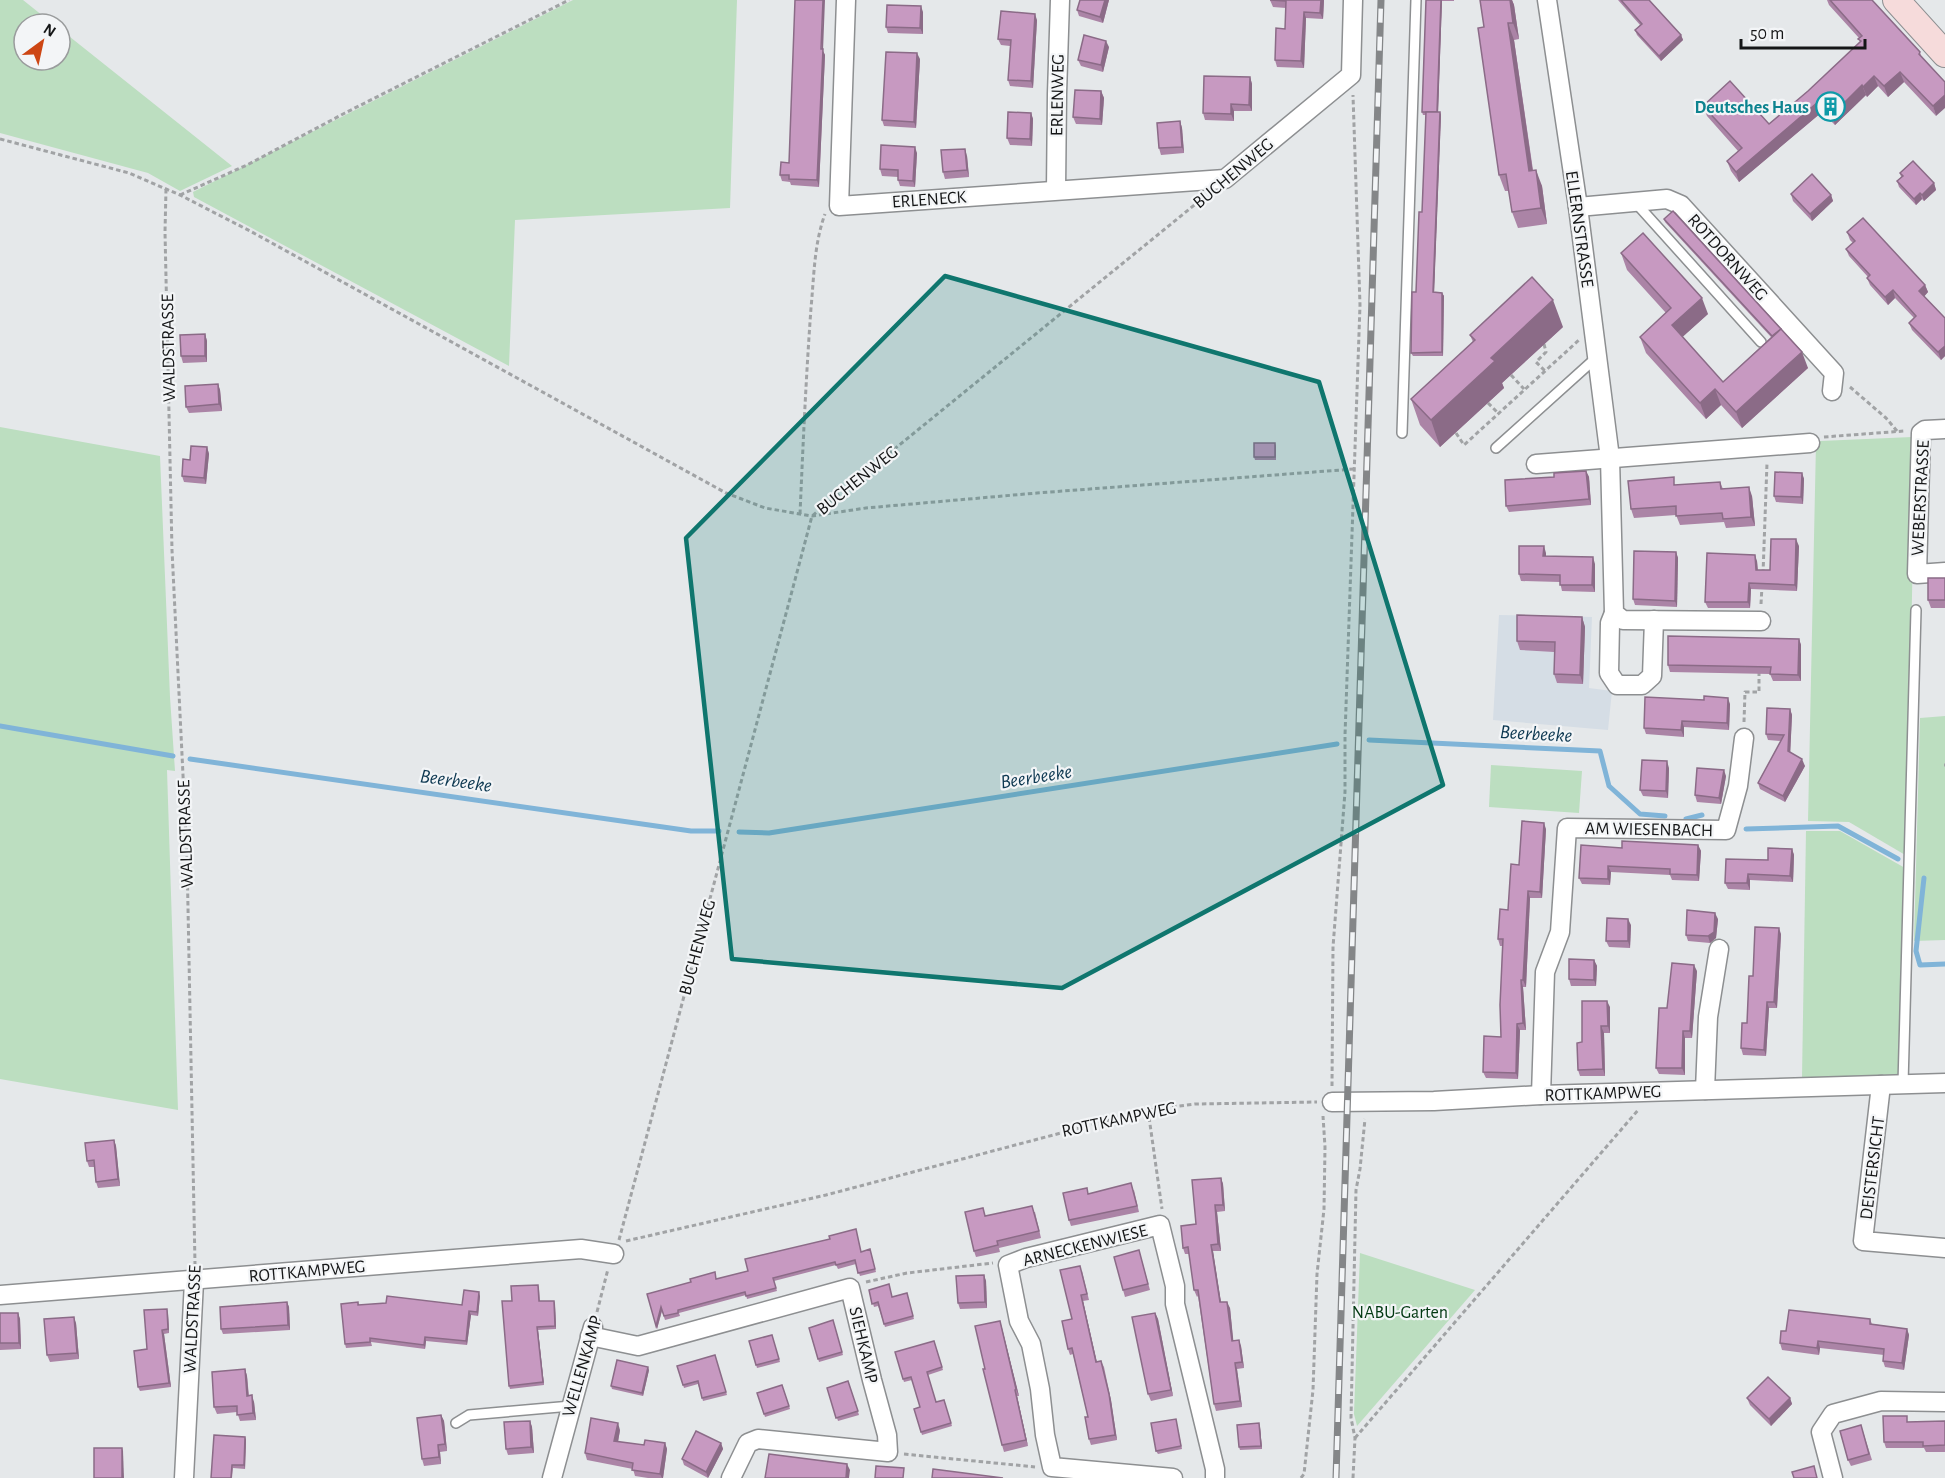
<svg xmlns="http://www.w3.org/2000/svg" width="1945" height="1478" font-family="'Alegreya Sans',sans-serif">
  <style>
    .built { fill: #d5dde5 }
    .green { fill: #bcdec0 }
    .lines { fill: none; stroke-linecap: round; stroke-linejoin: round }
    .stream { stroke: #80b4d8; stroke-width: 5 }
    .lane-casing { stroke: #8d8f91; stroke-width: 12 }
    .street-casing { stroke: #8d8f91; stroke-width: 21 }
    .secondary-casing { stroke: #8d8f91; stroke-width: 28 }
    .path { stroke: #a1a3a5; stroke-width: 3; stroke-dasharray: 4.5 3; stroke-linecap: butt }
    .lane { stroke: #fff; stroke-width: 9 }
    .street { stroke: #fff; stroke-width: 18 }
    .secondary { stroke: #f6dbdb; stroke-width: 26 }
    .rail-casing { stroke: #848688; stroke-width: 7 }
    .rail { stroke: #f3f5f7; stroke-width: 4.5; stroke-dasharray: 14; stroke-linecap: butt }
    .wall { fill: #ab84a6 }
    .shaded-wall { fill: #8b6b87 }
    .building { fill: #c799c1; stroke: #8b6b87; stroke-width: 1.5 }
    .marked { fill: #0f766e; fill-opacity: 0.2; stroke: #0f766e; stroke-width: 4.5; stroke-linejoin: round }
    .labels { text-anchor: middle; stroke-width: 4.5; stroke-linejoin: round; paint-order: stroke }
    .street-label { font-size: 18px; fill: #151617; stroke: #f3f5f7 }
    .culture-label { font-size: 18px; font-weight: bold; fill: #0d838f; stroke: #f3f5f7; text-anchor: end }
    .park-label { font-size: 18px; fill: #013811; stroke: #f3f5f7 }
    .water-label { font-size: 20px; font-style: italic; fill: #0c3750; stroke: #f3f5f7 }
  </style>
  <rect width="100%" height="100%" fill="#e5e8ea"/>
  <polygon class="built" points="1499,615 1592,617 1589,688 1612,691 1608,730 1493,720"/>
  <g class="green">
    <polygon points="0,0 23,0 53,24 24,24 24,60 60,60 60,29 232,166 180,191 148,173 0,133"/>
    <polygon points="573,0 737,0 730,208 515,220 509,366 194,197 193,192"/>
    <polygon points="0,427 160,456 170,697 175,771 167,770 178,1110 0,1079"/>
    <polygon points="1912,437 1915,440 1907,856 1849,822 1808,821 1816,443 1820,441"/>
    <polygon points="1945,716 1945,940 1914,941 1920,718"/>
    <polygon points="1491,765 1582,771 1579,813 1489,807"/>
    <polygon points="1806,831 1840,831 1905,868 1901,1072 1897,1078 1802,1078"/>
    <polygon points="1360,1253 1475,1290 1357,1426 1354,1414"/>
  </g>
  <g class="lines">
    <g class="stream">
      <polyline points="0,726 173,756"/>
      <polyline points="1369,740 1600,751 1609,786 1640,814 1665,816"/>
      <polyline points="190,759 691,831 719,831"/>
      <polyline points="1686,819 1702,815"/>
      <polyline points="1746,829 1838,826 1898,859"/>
      <polyline points="739,832 769,833 1337,744"/>
      <polyline points="1924,878 1916,951 1920,965 1945,964"/>
    </g>
    <defs>
      <g id="lane">
        <polyline points="1635,202 1761,342"/>
        <polyline points="1402,433 1416,0"/>
        <polyline points="1496,448 1597,357"/>
        <polyline points="1903,1084 1916,610"/>
        <polyline points="456,1423 469,1415 571,1406"/>
      </g>
      <g id="street">
        <polyline points="846,0 839,206 1225,179 1351,75 1353,0"/>
        <polyline points="1547,0 1578,207 1610,458 1614,613 1623,620 1761,621"/>
        <polyline points="1056,190 1057,94 1060,0"/>
        <polyline points="1578,207 1667,199 1681,205 1834,373 1832,391"/>
        <polyline points="1945,429 1925,430 1921,433 1917,574 1945,572"/>
        <polyline points="1536,464 1810,443"/>
        <polyline points="1614,613 1610,623 1609,673 1617,685 1642,685 1652,676 1654,620"/>
        <polyline points="1881,1085 1863,1241 1945,1248"/>
        <polyline points="1705,1090 1708,1017 1719,949"/>
        <polyline points="1541,1095 1545,972 1560,932 1567,828 1726,830 1738,786 1744,738"/>
        <polyline points="1332,1102 1434,1101 1541,1095 1945,1083"/>
        <polyline points="0,1295 581,1249 614,1254"/>
        <polyline points="590,1336 638,1346 850,1288 872,1380 887,1435 888,1452 758,1439 748,1443 731,1478"/>
        <polyline points="184,1478 194,1281"/>
        <polyline points="552,1478 593,1327"/>
        <polyline points="1173,1478 1052,1467 1045,1435 1040,1389 1031,1344 1019,1321 1008,1265 1026,1258 1160,1225 1175,1286 1175,1304 1215,1469 1215,1478"/>
        <polyline points="1833,1478 1821,1432 1833,1414 1881,1401 1945,1402"/>
      </g>
      <polyline id="secondary" points="1896,0 1945,54"/>
    </defs>
    <use href="#lane" class="lane-casing"/>
    <use href="#street" class="street-casing"/>
    <use href="#secondary" class="secondary-casing"/>
    <g class="path">
      <polyline points="0,139 129,173 180,195 250,231 726,493 765,508 812,516 866,508 1037,493 1354,469"/>
      <polyline points="166,189 165,232 172,550 187,857 195,1264"/>
      <polyline points="180,195 247,165 345,113 569,0"/>
      <polyline points="1544,344 1546,352 1536,362 1545,371"/>
      <polyline points="1511,375 1524,389"/>
      <polyline points="1850,387 1886,418 1897,431"/>
      <polyline points="1488,403 1497,412"/>
      <polyline points="1456,433 1464,445 1579,340"/>
      <polyline points="1824,437 1904,431"/>
      <path d="M800,514c3,-69 6,-137 11,-206 3,-31 3,-64 14,-94"/>
      <polyline points="1763,574 1767,463"/>
      <polyline points="1761,604 1762,586"/>
      <polyline points="1744,722 1745,692 1759,692 1759,670"/>
      <polyline points="1944,765 1945,765"/>
      <polyline points="1332,1086 1333,947 1345,792 1345,735 1360,305 1353,95"/>
      <polyline points="1148,1110 1162,1209"/>
      <polyline points="619,1240 812,516 1203,198"/>
      <polyline points="626,1241 826,1195 1148,1110 1195,1104 1317,1102"/>
      <polyline points="866,1282 907,1273 993,1263"/>
      <polyline points="597,1312 608,1269"/>
      <polyline points="1355,1438 1639,1109"/>
      <polyline points="904,1454 1035,1467"/>
      <polyline points="1301,1478 1304,1474 1313,1390 1317,1274 1324,1209 1325,1147 1323,1116"/>
      <polyline points="1353,1478 1355,1438 1351,1418 1356,1190 1360,1169 1365,1119"/>
    </g>
    <use href="#lane" class="lane"/>
    <use href="#street" class="street"/>
    <use href="#secondary" class="secondary"/>
    <defs>
      <polyline id="rail" points="1336,1478 1381,0"/>
    </defs>
    <use href="#rail" class="rail-casing"/>
    <use href="#rail" class="rail"/>
  </g>
  <g class="wall">
    <polygon points="1080,0 1109,0 1103,23 1079,16 1077,10"/>
    <polygon points="1270,0 1324,0 1323,19 1306,18 1304,68 1277,67 1275,60 1285,29 1286,8 1273,7"/>
    <polygon points="1426,0 1454,0 1454,1 1442,1 1438,112 1440,112 1441,115 1434,292 1442,293 1444,296 1443,356 1413,356 1411,353 1422,212 1426,115 1423,115 1422,112"/>
    <polygon points="1480,0 1512,0 1514,5 1519,39 1514,40 1533,170 1542,186 1547,224 1518,228 1512,212 1509,191 1505,191 1499,175 1484,27"/>
    <polygon points="1618,0 1649,0 1681,35 1683,40 1661,61 1637,35 1635,30 1640,25"/>
    <polygon points="1827,0 1872,0 1920,52 1936,116 1904,82 1888,97 1878,86 1867,97 1866,95 1835,125 1822,112 1739,182 1731,171 1727,161 1738,151 1707,116 1703,106 1769,124 1808,91 1860,43 1859,38 1829,5"/>
    <polygon points="923,12 923,34 888,33 886,27"/>
    <polygon points="1037,20 1033,88 1010,86 1008,80 1010,46 1001,45 998,39"/>
    <polygon points="1109,47 1103,72 1081,66 1078,60"/>
    <polygon points="823,51 825,55 819,187 791,185 790,182 782,181 780,175 789,163"/>
    <polygon points="920,59 916,128 884,126 882,120"/>
    <polygon points="1250,77 1252,84 1252,111 1234,111 1234,121 1205,120 1203,113"/>
    <polygon points="1101,91 1104,98 1102,125 1076,124 1073,117"/>
    <polygon points="1031,113 1033,119 1032,146 1010,145 1007,138"/>
    <polygon points="1180,121 1182,128 1184,153 1161,155 1159,148"/>
    <polygon points="917,153 915,187 900,186 898,180 898,177 882,176 880,169"/>
    <polygon points="967,156 969,177 945,179 943,172"/>
    <polygon points="1900,173 1934,183 1936,190 1924,201 1922,199 1916,205 1899,187 1897,181 1901,177"/>
    <polygon points="1791,194 1831,195 1833,201 1812,221 1793,201"/>
    <polygon points="1664,219 1808,368 1742,428 1721,405 1706,419 1646,353 1640,337 1666,313 1627,270 1621,253 1708,314 1682,337 1723,382 1771,337 1665,222"/>
    <polygon points="1847,232 1925,285 1928,292 1924,296 1945,318 1945,356 1941,360 1912,330 1909,323 1914,318 1895,298 1888,305 1870,285 1867,278 1868,277 1849,256 1846,249 1853,243 1850,240"/>
    <polygon points="1563,327 1502,383 1504,388 1440,447 1420,425 1411,399 1473,342 1470,335"/>
    <polygon points="205,334 207,341 207,362 183,363 181,356"/>
    <polygon points="218,384 220,390 222,411 189,413 186,407"/>
    <polygon points="1275,443 1276,446 1276,460 1255,460 1254,457"/>
    <polygon points="207,447 209,454 206,484 184,482 182,476"/>
    <polygon points="1586,471 1589,477 1591,505 1509,512 1506,506 1554,477"/>
    <polygon points="1802,473 1804,479 1803,504 1776,502 1774,496"/>
    <polygon points="1720,482 1723,489 1752,496 1755,526 1726,528 1724,522 1680,525 1676,515 1634,518 1631,509 1677,485"/>
    <polygon points="1799,546 1797,591 1751,589 1750,608 1708,608 1705,602 1757,561 1758,570 1770,570"/>
    <polygon points="1676,552 1678,558 1677,607 1635,605 1633,599"/>
    <polygon points="1546,553 1546,556 1595,564 1595,592 1562,591 1560,582 1521,581 1519,574"/>
    <polygon points="1945,578 1945,608 1931,608 1928,600"/>
    <polygon points="1582,617 1585,627 1583,684 1557,683 1554,674 1554,652 1520,650 1517,641"/>
    <polygon points="1799,639 1801,645 1801,681 1773,681 1770,674 1670,672 1668,665"/>
    <polygon points="1730,704 1729,730 1684,727 1684,737 1646,734 1644,728"/>
    <polygon points="1790,709 1792,715 1790,753 1805,766 1785,802 1760,789 1758,783 1781,741 1768,740 1766,734"/>
    <polygon points="1669,768 1668,798 1643,796 1640,790"/>
    <polygon points="1726,776 1721,804 1697,802 1695,795"/>
    <polygon points="1546,829 1542,898 1530,898 1526,987 1523,987 1526,1030 1520,1030 1518,1079 1486,1078 1483,1072 1501,1037 1502,946 1500,946 1498,939 1508,910 1519,865"/>
    <polygon points="1698,845 1701,851 1699,881 1672,880 1670,875 1611,872 1610,885 1582,884 1579,878 1622,848"/>
    <polygon points="1792,849 1794,855 1793,882 1750,880 1750,890 1728,889 1725,883 1768,860"/>
    <polygon points="1718,919 1716,938 1710,943 1688,941 1686,935"/>
    <polygon points="1631,925 1630,948 1609,947 1606,941"/>
    <polygon points="1781,934 1777,1008 1769,1008 1766,1056 1743,1055 1741,1048 1747,1023 1753,976"/>
    <polygon points="1594,960 1597,966 1596,986 1571,986 1569,979"/>
    <polygon points="1697,971 1692,1038 1685,1038 1685,1075 1659,1074 1656,1068 1667,1008"/>
    <polygon points="1610,1007 1610,1033 1604,1033 1605,1076 1580,1076 1578,1070 1582,1042"/>
    <polygon points="114,1140 116,1146 120,1186 98,1188 96,1182 94,1167 89,1167 87,1161"/>
    <polygon points="1221,1178 1223,1184 1225,1211 1217,1212 1221,1251 1213,1251 1221,1302 1230,1308 1233,1340 1241,1346 1244,1368 1237,1369 1242,1407 1216,1411 1214,1404 1198,1296 1197,1297 1194,1290 1189,1254 1185,1254 1183,1248"/>
    <polygon points="1134,1190 1139,1212 1071,1226 1069,1220"/>
    <polygon points="1035,1212 1041,1238 999,1248 1000,1252 976,1257 974,1251 986,1216"/>
    <polygon points="1139,1250 1150,1290 1125,1297 1123,1290"/>
    <polygon points="862,1252 871,1253 876,1272 860,1276 856,1264 838,1269 836,1265 774,1281 777,1291 747,1299 746,1295 679,1313 680,1316 665,1320 662,1311 657,1329 647,1294"/>
    <polygon points="1082,1271 1089,1300 1083,1301 1097,1362 1101,1361 1104,1367 1111,1400 1117,1440 1091,1445 1089,1439 1088,1417 1073,1354 1070,1355 1068,1349 1072,1319"/>
    <polygon points="984,1275 986,1281 987,1308 960,1309 958,1303"/>
    <polygon points="538,1285 539,1288 540,1301 554,1301 555,1304 556,1329 538,1330 544,1385 510,1389 509,1386 512,1301"/>
    <polygon points="869,1290 893,1297 907,1293 914,1319 885,1327 878,1306 874,1307"/>
    <polygon points="480,1296 478,1316 471,1315 467,1345 426,1341 425,1349 371,1342 372,1346 346,1348 345,1344 358,1302 359,1305 462,1305"/>
    <polygon points="287,1302 289,1307 290,1330 223,1334 221,1329"/>
    <polygon points="0,1313 18,1313 20,1319 21,1349 0,1350"/>
    <polygon points="168,1313 169,1333 164,1334 171,1387 140,1391 138,1387 147,1349"/>
    <polygon points="1155,1313 1158,1319 1173,1396 1151,1401 1148,1394"/>
    <polygon points="1870,1319 1872,1324 1907,1329 1909,1335 1904,1370 1885,1367 1883,1361 1884,1355 1820,1348 1819,1355 1782,1350 1780,1343 1786,1331"/>
    <polygon points="833,1320 843,1355 819,1362 809,1328"/>
    <polygon points="1000,1321 1019,1396 1017,1396 1028,1446 1004,1452 1002,1445 985,1369"/>
    <polygon points="76,1323 79,1359 50,1362 47,1355"/>
    <polygon points="772,1335 780,1362 757,1368 749,1341"/>
    <polygon points="934,1341 943,1370 928,1375 936,1402 944,1400 952,1426 922,1435 914,1409 920,1407 912,1380 904,1382 903,1379"/>
    <polygon points="715,1355 727,1395 703,1401 698,1384 684,1388 677,1366"/>
    <polygon points="245,1369 247,1376 249,1396 254,1402 256,1420 240,1421 237,1412 217,1414 214,1407"/>
    <polygon points="649,1370 643,1396 612,1389 611,1386"/>
    <polygon points="848,1381 859,1415 838,1421 827,1388"/>
    <polygon points="782,1385 790,1409 765,1417 757,1393"/>
    <polygon points="1747,1398 1790,1398 1792,1404 1771,1426 1750,1405"/>
    <polygon points="441,1415 444,1421 447,1451 440,1452 441,1464 424,1466 422,1459"/>
    <polygon points="1176,1419 1182,1449 1158,1454 1156,1451"/>
    <polygon points="530,1421 532,1427 534,1453 508,1455 506,1449"/>
    <polygon points="1945,1421 1945,1452 1926,1452 1924,1448 1886,1448 1884,1442 1909,1422"/>
    <polygon points="1861,1425 1872,1460 1851,1466 1848,1460"/>
    <polygon points="1260,1427 1262,1449 1240,1450 1239,1447"/>
    <polygon points="620,1430 618,1442 644,1445 665,1443 667,1449 663,1478 648,1478 635,1476 633,1469 587,1460 585,1453"/>
    <polygon points="245,1437 246,1440 245,1469 233,1468 232,1478 211,1478"/>
    <polygon points="721,1443 723,1449 708,1478 684,1465 682,1459"/>
  </g>
  <g class="shaded-wall">
    <polygon points="823,0 825,0 823,51 825,55 819,187 817,180"/>
    <polygon points="1105,0 1109,0 1103,23 1100,17"/>
    <polygon points="1321,0 1324,0 1323,19 1320,13"/>
    <polygon points="1441,0 1442,0 1438,115 1437,112"/>
    <polygon points="1510,0 1512,0 1514,5 1519,39 1513,23"/>
    <polygon points="921,6 923,12 923,34 920,28"/>
    <polygon points="1304,12 1306,18 1304,68 1301,61"/>
    <polygon points="1035,14 1037,20 1033,88 1031,81"/>
    <polygon points="1508,23 1514,40 1535,187 1529,171"/>
    <polygon points="1681,35 1683,40 1661,61 1659,56"/>
    <polygon points="1106,41 1109,47 1103,72 1101,65"/>
    <polygon points="917,53 920,59 916,128 914,122"/>
    <polygon points="1900,72 1904,82 1888,97 1884,86"/>
    <polygon points="1874,76 1878,86 1867,97 1863,87"/>
    <polygon points="1250,77 1252,84 1252,111 1249,105"/>
    <polygon points="1862,85 1866,95 1835,125 1832,115"/>
    <polygon points="1101,91 1104,98 1102,125 1100,119"/>
    <polygon points="1945,95 1945,108 1936,116 1933,106"/>
    <polygon points="1818,102 1822,112 1739,182 1736,172"/>
    <polygon points="1231,104 1234,111 1234,121 1231,114"/>
    <polygon points="1440,112 1441,115 1434,296 1433,292"/>
    <polygon points="1031,113 1033,119 1032,146 1030,139"/>
    <polygon points="1180,121 1182,128 1184,153 1182,147"/>
    <polygon points="915,147 917,153 915,187 913,181"/>
    <polygon points="965,149 967,156 969,177 967,170"/>
    <polygon points="1536,170 1542,186 1547,224 1541,208"/>
    <polygon points="1934,183 1936,190 1924,201 1922,195"/>
    <polygon points="1920,193 1922,199 1916,205 1914,199"/>
    <polygon points="1831,195 1833,201 1812,221 1810,214"/>
    <polygon points="1925,285 1928,292 1922,299 1919,291"/>
    <polygon points="1893,290 1895,298 1888,305 1885,297"/>
    <polygon points="1442,293 1444,296 1443,356 1442,352"/>
    <polygon points="1702,298 1708,314 1677,342 1672,325"/>
    <polygon points="1553,300 1563,327 1502,383 1504,388 1440,447 1431,420 1491,358"/>
    <polygon points="205,334 207,341 207,362 205,356"/>
    <polygon points="1945,346 1945,356 1941,360 1938,352"/>
    <polygon points="1802,352 1808,368 1742,428 1736,412"/>
    <polygon points="218,384 220,390 222,411 219,404"/>
    <polygon points="1715,389 1721,405 1706,419 1700,403"/>
    <polygon points="207,447 209,454 206,484 204,478"/>
    <polygon points="1586,471 1589,477 1591,505 1589,499"/>
    <polygon points="1802,473 1804,479 1803,504 1801,497"/>
    <polygon points="1749,487 1752,496 1755,526 1751,517"/>
    <polygon points="1796,539 1799,546 1797,591 1795,585"/>
    <polygon points="1544,546 1546,553 1546,563 1543,556"/>
    <polygon points="1676,552 1678,558 1677,607 1675,601"/>
    <polygon points="1755,555 1757,561 1758,576 1756,570"/>
    <polygon points="1593,557 1595,564 1595,592 1592,585"/>
    <polygon points="1749,583 1751,589 1750,608 1748,602"/>
    <polygon points="1582,617 1585,627 1583,684 1580,675"/>
    <polygon points="1799,639 1801,645 1801,681 1798,675"/>
    <polygon points="1728,698 1730,704 1729,730 1727,723"/>
    <polygon points="1790,709 1792,715 1790,758 1788,751"/>
    <polygon points="1682,721 1684,727 1684,737 1681,730"/>
    <polygon points="1802,759 1805,766 1785,802 1783,796"/>
    <polygon points="1667,761 1669,768 1668,798 1666,791"/>
    <polygon points="1724,770 1726,776 1721,804 1719,798"/>
    <polygon points="1544,823 1546,829 1542,898 1540,892"/>
    <polygon points="1698,845 1701,851 1699,881 1697,875"/>
    <polygon points="1792,849 1794,855 1793,882 1790,876"/>
    <polygon points="1608,866 1611,872 1610,885 1608,879"/>
    <polygon points="1748,874 1750,880 1750,890 1747,883"/>
    <polygon points="1528,891 1530,898 1526,987 1523,980"/>
    <polygon points="1715,913 1718,919 1716,938 1710,943 1708,936"/>
    <polygon points="1628,919 1631,925 1630,948 1628,941"/>
    <polygon points="1779,928 1781,934 1777,1008 1774,1002"/>
    <polygon points="1594,960 1597,966 1596,986 1594,980"/>
    <polygon points="1694,965 1697,971 1692,1038 1690,1031"/>
    <polygon points="1521,980 1523,987 1526,1030 1523,1023"/>
    <polygon points="1607,1001 1610,1007 1610,1033 1608,1026"/>
    <polygon points="1767,1002 1769,1008 1766,1056 1764,1050"/>
    <polygon points="1517,1024 1520,1030 1518,1079 1516,1073"/>
    <polygon points="1601,1026 1604,1033 1605,1076 1603,1069"/>
    <polygon points="1683,1031 1685,1038 1685,1075 1682,1068"/>
    <polygon points="114,1140 116,1146 120,1186 118,1179"/>
    <polygon points="1221,1178 1223,1184 1225,1211 1223,1205"/>
    <polygon points="1215,1205 1217,1212 1221,1251 1218,1244"/>
    <polygon points="1211,1245 1213,1251 1222,1309 1220,1302"/>
    <polygon points="984,1275 986,1281 987,1308 985,1302"/>
    <polygon points="479,1292 480,1296 478,1316 477,1312"/>
    <polygon points="1081,1295 1083,1301 1098,1368 1096,1362"/>
    <polygon points="554,1301 555,1304 556,1329 555,1326"/>
    <polygon points="287,1302 289,1307 290,1330 288,1325"/>
    <polygon points="1227,1302 1230,1308 1234,1347 1232,1341"/>
    <polygon points="661,1307 662,1310 657,1329 656,1326"/>
    <polygon points="167,1309 168,1313 169,1333 168,1329"/>
    <polygon points="469,1311 471,1315 467,1345 466,1341"/>
    <polygon points="18,1313 20,1319 21,1349 19,1343"/>
    <polygon points="1155,1313 1158,1319 1173,1396 1171,1390"/>
    <polygon points="74,1317 76,1323 79,1359 77,1353"/>
    <polygon points="1000,1321 1002,1328 1019,1396 1016,1389"/>
    <polygon points="537,1327 538,1330 544,1385 543,1382"/>
    <polygon points="1907,1329 1909,1335 1904,1370 1902,1363"/>
    <polygon points="162,1330 164,1334 171,1387 169,1383"/>
    <polygon points="425,1337 426,1341 425,1349 424,1345"/>
    <polygon points="1239,1340 1241,1346 1244,1368 1242,1362"/>
    <polygon points="1818,1341 1820,1348 1819,1355 1817,1348"/>
    <polygon points="1101,1361 1111,1400 1117,1440 1115,1435"/>
    <polygon points="1235,1363 1237,1369 1242,1407 1240,1401"/>
    <polygon points="648,1367 649,1370 643,1396 642,1393"/>
    <polygon points="245,1369 247,1376 249,1402 247,1396"/>
    <polygon points="1015,1390 1017,1396 1028,1446 1026,1440"/>
    <polygon points="252,1395 254,1402 256,1420 253,1413"/>
    <polygon points="1790,1398 1792,1404 1771,1426 1769,1419"/>
    <polygon points="441,1415 444,1421 447,1451 445,1444"/>
    <polygon points="530,1421 532,1427 534,1453 531,1447"/>
    <polygon points="618,1423 620,1430 617,1447 614,1441"/>
    <polygon points="1259,1423 1260,1427 1262,1449 1261,1446"/>
    <polygon points="245,1437 246,1440 245,1469 244,1465"/>
    <polygon points="665,1443 667,1449 663,1478 662,1478 660,1474"/>
    <polygon points="721,1443 723,1449 708,1478 706,1472"/>
    <polygon points="438,1445 440,1452 441,1464 439,1457"/>
    <polygon points="122,1448 123,1451 124,1478 122,1478"/>
    <polygon points="847,1464 850,1470 849,1478 846,1478"/>
  </g>
  <g class="building">
    <polygon points="795,0 823,0 821,49 823,49 817,180 789,179 789,175 780,175 781,162 789,163"/>
    <polygon points="1080,0 1105,0 1100,17 1077,10"/>
    <polygon points="1270,0 1321,0 1320,13 1304,12 1301,61 1275,60 1276,28 1285,29 1286,1"/>
    <polygon points="1426,0 1441,0 1437,112 1422,112"/>
    <polygon points="1480,0 1510,0 1513,23 1508,23 1529,171 1536,170 1541,208 1512,212 1506,174 1499,175 1478,28 1484,27"/>
    <polygon points="1621,0 1649,0 1681,35 1659,56 1635,30 1642,24"/>
    <polygon points="1830,0 1872,0 1920,52 1919,54 1945,82 1945,95 1933,106 1900,72 1884,86 1874,76 1863,87 1862,85 1832,115 1818,102 1736,172 1727,161 1742,148 1703,106 1730,81 1769,124 1808,91 1861,41 1858,39 1862,36"/>
    <polygon points="887,5 921,6 920,28 886,27"/>
    <polygon points="1001,11 1035,14 1031,81 1008,80 1011,40 998,39"/>
    <polygon points="1084,35 1106,41 1101,65 1078,60"/>
    <polygon points="886,52 917,53 914,122 882,120"/>
    <polygon points="1204,76 1250,77 1249,105 1231,104 1231,114 1203,113"/>
    <polygon points="1075,90 1101,91 1100,119 1073,117"/>
    <polygon points="1008,112 1031,113 1030,139 1007,138"/>
    <polygon points="1426,112 1440,112 1433,292 1442,293 1442,352 1411,353 1412,292 1416,292 1419,212 1422,212"/>
    <polygon points="1180,121 1182,147 1159,148 1157,123"/>
    <polygon points="881,145 915,147 913,181 898,180 898,170 880,169"/>
    <polygon points="965,149 967,170 943,172 941,150"/>
    <polygon points="1913,161 1934,183 1922,195 1920,193 1914,199 1897,181 1903,176 1900,173"/>
    <polygon points="1812,174 1831,195 1810,214 1791,194"/>
    <polygon points="1673,211 1781,329 1772,336 1664,219"/>
    <polygon points="1863,218 1925,285 1919,291 1945,318 1945,346 1938,352 1909,323 1916,316 1893,290 1885,297 1867,278 1870,275 1846,249 1855,241 1847,232"/>
    <polygon points="1643,233 1702,298 1672,325 1723,382 1781,329 1802,352 1736,412 1715,389 1700,403 1640,337 1671,308 1621,253"/>
    <polygon points="1532,277 1553,300 1491,358 1495,361 1431,420 1411,399 1475,340 1470,335"/>
    <polygon points="205,334 205,356 181,356 180,335"/>
    <polygon points="218,384 219,404 186,407 185,386"/>
    <rect x="1254" y="443" width="21" height="14"/>
    <polygon points="191,446 207,447 204,478 182,476 183,459 190,460"/>
    <polygon points="1586,471 1589,499 1506,506 1505,480 1554,477 1554,473"/>
    <polygon points="1775,472 1802,473 1801,497 1774,496"/>
    <polygon points="1674,477 1674,485 1720,482 1721,489 1749,487 1751,517 1723,519 1722,513 1676,516 1676,506 1631,509 1628,481"/>
    <polygon points="1771,539 1796,539 1795,585 1749,583 1748,602 1705,602 1707,553 1755,555 1756,570 1770,570"/>
    <polygon points="1519,546 1544,546 1543,556 1593,557 1592,585 1560,585 1560,575 1519,574"/>
    <polygon points="1634,551 1676,552 1675,601 1633,599"/>
    <rect x="1928" y="578" width="17" height="22"/>
    <polygon points="1517,615 1582,617 1580,675 1554,674 1555,642 1517,641"/>
    <polygon points="1668,636 1799,639 1798,675 1770,674 1771,667 1668,665"/>
    <polygon points="1704,696 1728,698 1727,723 1682,721 1681,730 1644,728 1645,697 1704,700"/>
    <polygon points="1767,708 1790,709 1788,751 1802,759 1783,796 1758,783 1784,735 1766,734"/>
    <polygon points="1642,760 1667,761 1666,791 1640,790"/>
    <polygon points="1697,768 1724,770 1719,798 1695,795"/>
    <polygon points="1522,821 1544,823 1540,892 1528,891 1523,980 1521,980 1523,1023 1517,1024 1516,1073 1483,1072 1484,1036 1501,1037 1500,1005 1503,939 1498,939 1500,909 1508,910 1511,864 1519,865"/>
    <polygon points="1622,841 1698,845 1697,875 1670,874 1670,869 1608,866 1608,879 1579,878 1581,845 1622,848"/>
    <polygon points="1768,848 1792,849 1790,876 1748,874 1747,883 1725,883 1726,859 1768,860"/>
    <polygon points="1687,910 1715,913 1714,932 1708,936 1686,935"/>
    <polygon points="1607,918 1628,919 1628,941 1606,941"/>
    <polygon points="1755,927 1779,928 1774,1002 1767,1002 1764,1050 1741,1048 1742,1023 1747,1023 1749,976 1753,976"/>
    <polygon points="1569,959 1594,960 1594,980 1569,979"/>
    <polygon points="1672,963 1694,965 1690,1031 1683,1031 1682,1068 1656,1068 1659,1008 1667,1008"/>
    <polygon points="1582,1001 1607,1001 1608,1026 1601,1026 1603,1069 1578,1070 1577,1043 1582,1042"/>
    <polygon points="114,1140 118,1179 96,1182 94,1160 87,1161 85,1143"/>
    <polygon points="1221,1178 1223,1205 1215,1205 1218,1244 1211,1245 1220,1302 1227,1302 1232,1341 1239,1340 1242,1362 1235,1363 1240,1401 1214,1404 1198,1290 1194,1290 1188,1247 1183,1248 1181,1226 1196,1224 1192,1180"/>
    <polygon points="1131,1183 1137,1206 1069,1220 1063,1193 1087,1188 1088,1194"/>
    <polygon points="1032,1206 1039,1231 997,1241 998,1245 974,1251 965,1212 983,1208 985,1216"/>
    <polygon points="856,1229 861,1252 870,1249 875,1269 858,1273 855,1260 836,1265 835,1262 773,1278 776,1288 746,1296 745,1292 678,1310 678,1313 664,1316 661,1307 656,1326 647,1294 691,1282 690,1279 715,1272 716,1279 748,1271 745,1259 830,1239 829,1236"/>
    <polygon points="1139,1250 1148,1284 1123,1290 1114,1257"/>
    <polygon points="1080,1266 1087,1294 1081,1295 1096,1362 1101,1361 1109,1394 1115,1435 1089,1439 1085,1417 1088,1417 1072,1348 1068,1349 1062,1321 1072,1319 1060,1270"/>
    <polygon points="984,1275 985,1302 958,1303 956,1276"/>
    <polygon points="889,1284 892,1297 907,1293 913,1316 884,1324 878,1302 872,1304 869,1290"/>
    <polygon points="538,1285 539,1301 554,1301 555,1326 537,1327 543,1382 509,1386 502,1301 512,1301 511,1286"/>
    <polygon points="464,1290 479,1292 477,1312 469,1311 466,1341 425,1337 424,1345 370,1338 370,1342 345,1344 341,1304 358,1302 358,1305 386,1303 387,1296 462,1305"/>
    <polygon points="287,1302 288,1325 221,1329 220,1307"/>
    <polygon points="167,1309 168,1329 162,1330 169,1383 138,1387 134,1351 147,1349 144,1310"/>
    <polygon points="1789,1310 1870,1319 1870,1324 1907,1329 1902,1363 1883,1361 1884,1349 1818,1341 1817,1348 1780,1343 1781,1331 1786,1331"/>
    <polygon points="0,1313 18,1313 19,1343 0,1343"/>
    <polygon points="1155,1313 1171,1390 1148,1394 1132,1317"/>
    <polygon points="74,1317 77,1353 47,1355 44,1319"/>
    <polygon points="833,1320 842,1352 818,1359 809,1328"/>
    <polygon points="1000,1321 1016,1389 1015,1390 1026,1440 1002,1445 983,1369 985,1369 975,1326"/>
    <polygon points="772,1335 779,1359 756,1365 749,1341"/>
    <polygon points="934,1341 942,1367 927,1372 936,1402 944,1400 951,1423 921,1432 914,1409 920,1407 911,1377 903,1379 895,1352"/>
    <polygon points="715,1355 726,1392 702,1398 698,1381 683,1385 677,1366"/>
    <polygon points="617,1360 648,1367 642,1393 611,1386"/>
    <polygon points="245,1369 247,1396 252,1395 253,1413 237,1415 237,1406 214,1407 212,1372"/>
    <polygon points="1768,1377 1790,1398 1769,1419 1747,1398"/>
    <polygon points="848,1381 858,1411 836,1418 827,1388"/>
    <polygon points="782,1385 789,1406 764,1414 757,1393"/>
    <polygon points="441,1415 445,1444 438,1445 439,1457 422,1459 417,1418"/>
    <polygon points="1883,1416 1907,1416 1907,1422 1945,1421 1945,1445 1923,1446 1923,1442 1884,1442"/>
    <polygon points="591,1418 618,1423 614,1441 644,1445 645,1440 665,1443 660,1474 632,1470 633,1463 585,1453"/>
    <polygon points="1176,1419 1181,1446 1156,1451 1151,1423"/>
    <polygon points="530,1421 531,1447 506,1449 504,1422"/>
    <polygon points="1259,1423 1261,1446 1239,1447 1237,1425"/>
    <polygon points="1861,1425 1869,1454 1848,1460 1840,1431"/>
    <polygon points="696,1431 721,1443 706,1472 682,1459"/>
    <polygon points="214,1435 245,1437 244,1465 232,1465 231,1478 211,1478"/>
    <rect x="94" y="1448" width="28" height="30"/>
    <polygon points="769,1454 847,1464 846,1478 765,1478"/>
    <polygon points="876,1466 904,1468 903,1478 875,1478"/>
    <polygon points="1814,1466 1817,1478 1794,1478 1792,1472"/>
    <polygon points="933,1469 1003,1478 932,1478"/>
  </g>
  <path class="marked" d="M945,276l374,106 124,403 -381,203 -330,-29 -46,-421z"/>
  <defs>
    <symbol id="building-ring" viewBox="-11 -11 22 22"><circle r="9.5" fill="#f3f5f7" stroke="#0f9aa8" stroke-width="1.5"/><path d="M-4-6H4V6H1V3H-1V6H-4ZM-2.5-4.3h1.7v1.8h-1.7ZM.8-4.3h1.7v1.8H.8ZM-2.5-1h1.7V.8h-1.7ZM.8-1h1.7V.8H.8Z" fill="#0f9aa8"/></symbol>
  </defs>
  <g fill-rule="evenodd">
    <use href="#building-ring" x="1814" y="90" width="33" height="33"/>
  </g>
  <g class="labels">
    <g class="street-label">
      <text transform="translate(1057 95) rotate(-89)" y="6">ERLENWEG</text>
      <text transform="translate(1233 173) rotate(-40)" y="6">BUCHENWEG</text>
      <text transform="translate(929 199) rotate(-4)" y="6">ERLENECK</text>
      <text transform="translate(1580 229) rotate(82)" y="6">ELLERNSTRASSE</text>
      <text transform="translate(1728 257) rotate(48)" y="6">ROTDORNWEG</text>
      <text transform="translate(168 348) rotate(-91)" y="6">WALDSTRASSE</text>
      <text transform="translate(857 480) rotate(-39)" y="6">BUCHENWEG</text>
      <text transform="translate(1920 498) rotate(-87)" y="6">WEBERSTRASSE</text>
      <text transform="translate(1649 829) rotate(1)" y="6">AM WIESENBACH</text>
      <text transform="translate(185 834) rotate(-92)" y="6">WALDSTRASSE</text>
      <text transform="translate(697 947) rotate(-75)" y="6">BUCHENWEG</text>
      <text transform="translate(1603 1093) rotate(-2)" y="6">ROTTKAMPWEG</text>
      <text transform="translate(1119 1119) rotate(-12)" y="6">ROTTKAMPWEG</text>
      <text transform="translate(1872 1168) rotate(-83)" y="6">DEISTERSICHT</text>
      <text transform="translate(1085 1245) rotate(-14)" y="6">ARNECKENWIESE</text>
      <text transform="translate(307 1271) rotate(-5)" y="6">ROTTKAMPWEG</text>
      <text transform="translate(192 1319) rotate(-87)" y="6">WALDSTRASSE</text>
      <text transform="translate(864 1345) rotate(77)" y="6">SIEHKAMP</text>
      <text transform="translate(582 1366) rotate(-74)" y="6">WELLENKAMP</text>
    </g>
    <g class="culture-label">
      <text x="1809" y="113">Deutsches Haus</text>
    </g>
    <g class="park-label">
      <text x="1400" y="1318">NABU-Garten</text>
    </g>
    <g class="water-label">
      <text transform="translate(1536 733) rotate(3)" y="7">Beerbeeke</text>
      <text transform="translate(1036 776) rotate(-9)" y="7">Beerbeeke</text>
      <text transform="translate(456 780) rotate(8)" y="7">Beerbeeke</text>
    </g>
  </g>
  <g transform="translate(42 42) rotate(33)"><circle r="28" fill="#f3f5f7" stroke="#9a9c9d" stroke-width="1.5"/>
  <path d="M0-4.5L10 22L0 15L-10 22Z" fill="#cd4614"/>
  <text y="-9" font-size="16" font-weight="bold" text-anchor="middle" fill="#151617">N</text>
  </g>
  <path d="M1741 39v9h124v-9" fill="none" stroke="#151617" stroke-width="3"/>
  <text x="1750" y="39" font-size="18" fill="#151617" stroke="#f3f5f7" stroke-width="4.5" paint-order="stroke">50 m</text>
</svg>
